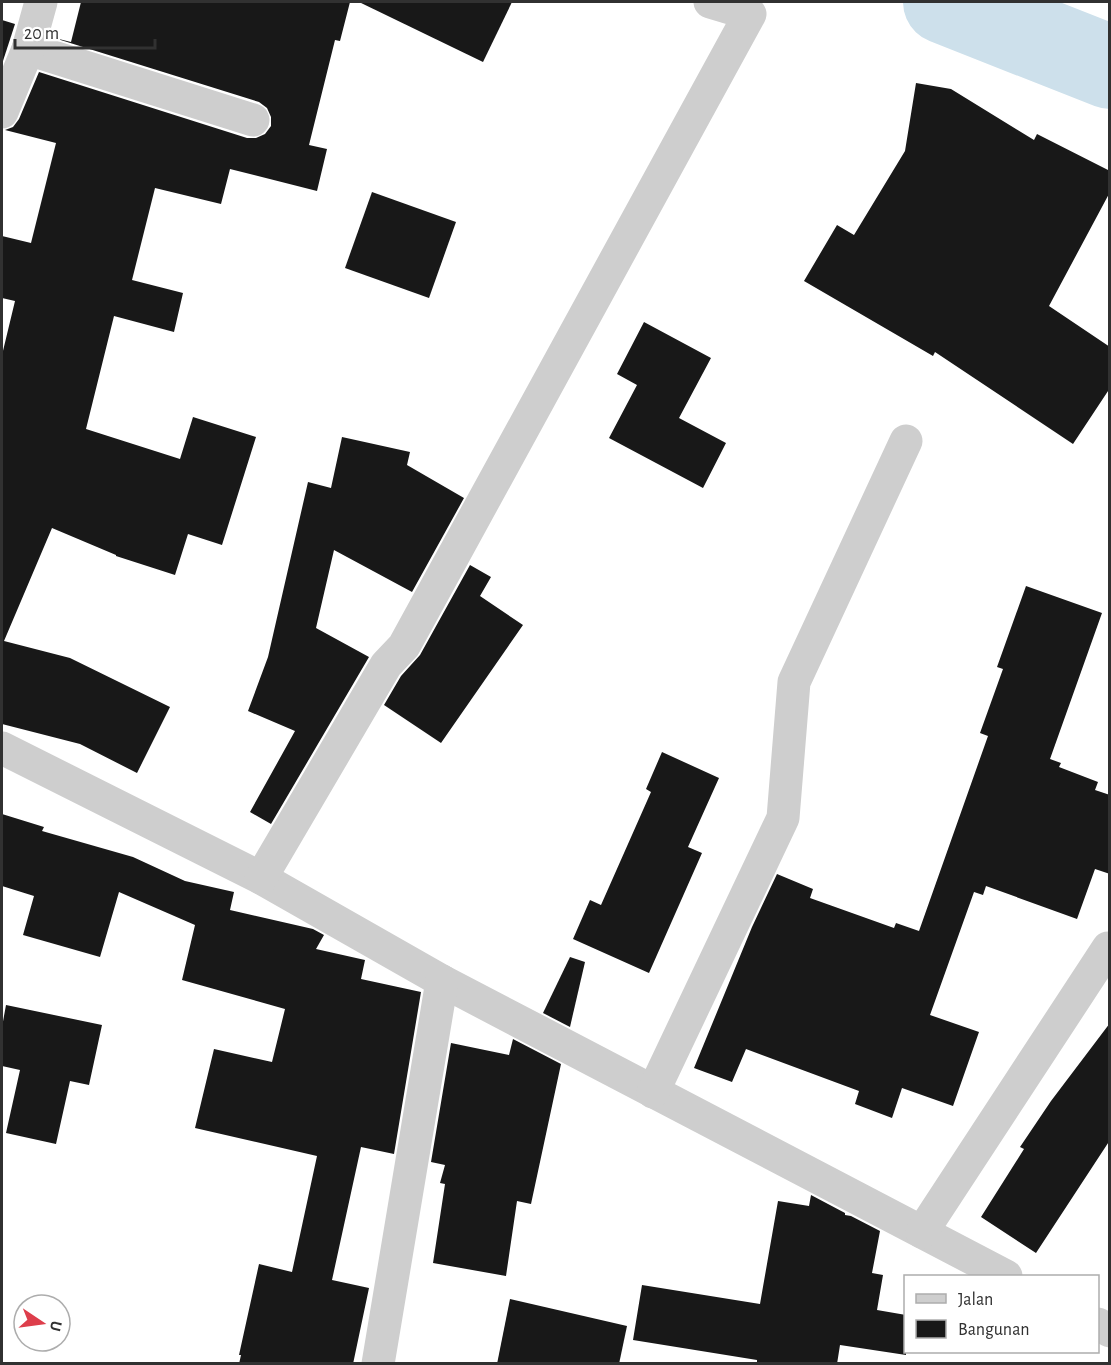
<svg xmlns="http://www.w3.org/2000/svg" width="1111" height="1365" font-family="'Alegreya Sans',sans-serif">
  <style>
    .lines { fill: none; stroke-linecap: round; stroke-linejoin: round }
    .river { stroke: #cde0eb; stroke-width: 84 }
    .building { fill: #181818 }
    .minor { stroke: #cecece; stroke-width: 33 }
  </style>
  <rect width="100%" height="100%" fill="#fff"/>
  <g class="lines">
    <polyline class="river" points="945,2 1110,67"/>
  </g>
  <g class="building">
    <polygon points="81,2 350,2 340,41 335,40 309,145 327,149 317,191 230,169 221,204 155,188 132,280 183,293 174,332 114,316 86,429 180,459 193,417 256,437 222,545 188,534 175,575 116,556 116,555 52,528 4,641 70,658 170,707 137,773 80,744 2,724 2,355 15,301 2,298 2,236 31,243 56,143 5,130 13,127 19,119 39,72 247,138 256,138 265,134 271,126 271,117 267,108 259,102 51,37 71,42"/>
    <polygon points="359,2 512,2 483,62"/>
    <polygon points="2,20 15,24 2,64"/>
    <polygon points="916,83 951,89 1034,140 1037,134 1110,171 1110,192 1049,306 1110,347 1110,388 1073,444 935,352 933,356 804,281 837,225 854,235 905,151"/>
    <polygon points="372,192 456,222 429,298 345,268"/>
    <polygon points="644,322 711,358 679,418 726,443 703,488 609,438 637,385 617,374"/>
    <polygon points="342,437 410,452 407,465 464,498 412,592 334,550 316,628 369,657 271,824 250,812 295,731 248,711 268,657 308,482 331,488"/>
    <polygon points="470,565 491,577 480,596 523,625 441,743 384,705 401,676 420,655"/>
    <polygon points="1026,586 1102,613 1050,759 1061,763 1059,767 1098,782 1095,790 1110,795 1110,874 1095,869 1077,919 986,886 983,895 974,892 930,1015 979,1032 953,1106 902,1088 892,1118 855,1104 859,1091 746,1049 732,1082 694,1068 752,927 777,874 813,889 810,898 894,928 896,923 919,931 988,736 980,733 1003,669 997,667"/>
    <polygon points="662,752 719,778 688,847 702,853 649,973 573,939 590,900 601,905 651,792 646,789"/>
    <polygon points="2,814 44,827 42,831 133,857 185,881 234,892 230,910 313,929 324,935 316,949 365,960 361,979 421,992 394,1154 361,1147 332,1280 369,1288 353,1364 239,1364 241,1355 239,1355 259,1264 292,1272 317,1156 195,1128 214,1049 272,1062 285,1009 182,980 195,925 119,892 100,957 23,935 34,896 2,886"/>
    <polygon points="570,957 585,962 570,1027 543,1013"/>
    <polygon points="6,1005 102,1025 89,1085 70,1081 56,1144 6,1133 20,1070 2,1066 2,1027"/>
    <polygon points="1110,1023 1110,1140 1036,1253 981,1217 1024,1149 1020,1147 1051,1101"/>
    <polygon points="513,1039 561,1064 531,1204 517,1201 506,1276 433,1263 445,1184 440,1183 445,1165 431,1162 451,1043 509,1055"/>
    <polygon points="811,1195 845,1213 845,1215 851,1216 880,1231 872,1273 883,1275 877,1310 906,1315 906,1355 840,1345 837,1364 757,1364 757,1360 633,1340 642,1285 760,1304 778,1201 809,1206"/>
    <polygon points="510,1299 627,1326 619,1364 497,1364"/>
  </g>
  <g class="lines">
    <g class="minor">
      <polyline points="28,49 253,120"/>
      <polyline points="2,112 28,49 41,2"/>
      <polyline points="2,748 261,878 442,981 1006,1276"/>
      <polyline points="261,878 386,665 404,646 750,14 710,2"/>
      <polyline points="653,1092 783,818 794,682 906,441"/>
      <polyline points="922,1232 1108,948"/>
      <polyline points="1098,1324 1110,1331"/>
      <polyline points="378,1364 442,981"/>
    </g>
  </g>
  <rect width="1111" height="1365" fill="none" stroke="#313131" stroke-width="6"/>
  <rect x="904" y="1275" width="195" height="78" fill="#ffffff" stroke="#adadad" stroke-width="1.5"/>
  <rect x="916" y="1294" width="30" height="9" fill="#cecece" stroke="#adadad" stroke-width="1.5"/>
  <text x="958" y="1305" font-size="18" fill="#313131">Jalan</text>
  <rect x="916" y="1320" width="30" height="18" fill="#181818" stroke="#adadad" stroke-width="1.5"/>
  <text x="958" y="1335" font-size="18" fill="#313131">Bangunan</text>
  <g transform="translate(42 1323) rotate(103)"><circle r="28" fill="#ffffff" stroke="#adadad" stroke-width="1.5"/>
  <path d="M0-4.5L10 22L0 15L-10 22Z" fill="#dd3e4b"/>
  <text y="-9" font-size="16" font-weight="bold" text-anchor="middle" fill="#313131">U</text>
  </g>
  <path d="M15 39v9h140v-9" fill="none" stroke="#313131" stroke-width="3"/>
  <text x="24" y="39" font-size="18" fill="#313131" stroke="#ffffff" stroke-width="4.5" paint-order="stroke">20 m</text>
</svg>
